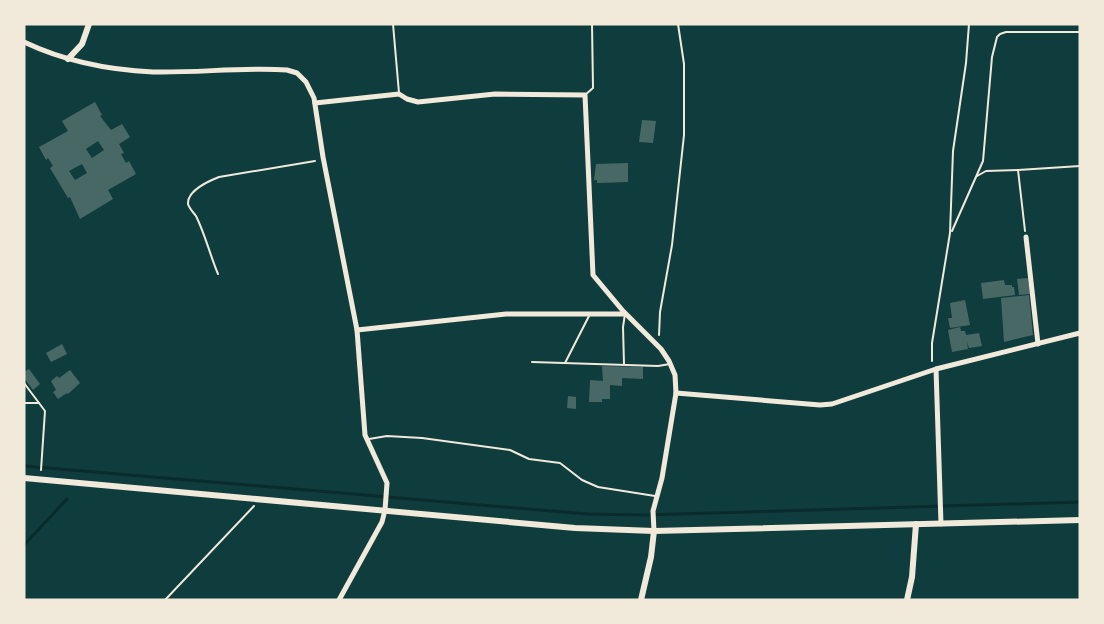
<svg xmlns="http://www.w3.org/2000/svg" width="1104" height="624" font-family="'Exo 2',sans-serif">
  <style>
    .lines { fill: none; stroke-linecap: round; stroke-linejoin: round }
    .stream { stroke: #0a2a2b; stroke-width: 3 }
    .building { fill: #486865; fill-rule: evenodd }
    .path { stroke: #f1e9da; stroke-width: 2 }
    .service { stroke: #f1e9da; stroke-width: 2 }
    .minor { stroke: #f1e9da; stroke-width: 5 }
    .tertiary { stroke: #f1e9da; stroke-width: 6 }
  </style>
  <rect width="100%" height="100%" fill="#0f3d3e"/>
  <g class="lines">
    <g class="stream">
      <polyline points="24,466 587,514 644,515 1080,502"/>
      <polyline points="24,545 67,499"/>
    </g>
  </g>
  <g class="building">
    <path d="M95,102l7,13 -2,1 11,14 11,-6 8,13 -11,7 5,9 -3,1 5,9 3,-2 7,13 -28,16 5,9 -33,20 -10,-22 -2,1 -18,-30 3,-2 -5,-8 -2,2 -7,-13 29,-16 -6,-10zM98,141l6,9 -12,8 -6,-9zM82,164l5,9 -12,7 -6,-9z"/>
    <polygon points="642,120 656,121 653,143 639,142"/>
    <polygon points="628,163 628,182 597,183 597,180 594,180 596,164"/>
    <polygon points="1028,278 1030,294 1019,295 1017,279"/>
    <polygon points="1004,280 1005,285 1012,285 1012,287 1014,287 1015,295 983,299 981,283"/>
    <polygon points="1029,295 1033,335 1004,342 1001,298"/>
    <polygon points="965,300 970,325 950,328 948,318 952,318 950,303"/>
    <polygon points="960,327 961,331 965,331 966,335 979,333 982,346 969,348 967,342 968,349 952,352 948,330"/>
    <polygon points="62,344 67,354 51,362 46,353"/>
    <polygon points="602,366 643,367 643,379 622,378 622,386 610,385 610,399 602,399 602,402 589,402 590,380 603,381"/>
    <polygon points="29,369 40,384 33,390 24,378 24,372"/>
    <polygon points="70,370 80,383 68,394 67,393 58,399 53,392 56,390 51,381 57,376 59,378"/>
    <polygon points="568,396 576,397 576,409 567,408"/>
  </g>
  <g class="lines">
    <g class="path">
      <polyline points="977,176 986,171 1018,170"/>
      <polyline points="952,231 983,161 992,57 997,37 1000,34 1006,32 1080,32"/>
      <polyline points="1025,231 1018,170 1080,166"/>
      <path d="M218,274c-8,-19 -13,-40 -22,-58 -3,-4 -7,-8 -8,-12 -1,-14 21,-23 31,-27l96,-16"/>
      <polyline points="659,335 660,312 672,245 684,135 684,64 678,24"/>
      <polyline points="932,361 932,343 950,233 953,151 966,63 969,24"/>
      <polyline points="24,383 45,411 41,470"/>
      <polyline points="24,403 39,403"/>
      <polyline points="165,600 254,506"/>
    </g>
    <g class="service">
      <polyline points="393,24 399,93"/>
      <polyline points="585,95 593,88 592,24"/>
      <polyline points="532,362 658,366 670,364"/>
      <polyline points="565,363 589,316"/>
      <polyline points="624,364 623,327 625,314"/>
      <polyline points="369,439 387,436 422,438 510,450 529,459 560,463 582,480 598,487 655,496"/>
    </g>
    <g class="minor">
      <path d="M24,42c40,19 86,28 129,30 45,1 90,-5 134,-2l10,3 9,9 8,16 9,59 34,173 8,105 22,48 -2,27 -3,12 -43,78"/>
      <polyline points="315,103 399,94 407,99 418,102 495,94 585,95 593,275 623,311 661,349 669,361 675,375 676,393 662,478 653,511 654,531"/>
      <polyline points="1026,237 1038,344"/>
      <polyline points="357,330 506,314 625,314"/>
      <polyline points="936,369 941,524"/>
      <polyline points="676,393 820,405 832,404 936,369 1080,333"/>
    </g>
    <g class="tertiary">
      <polyline points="68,59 82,44 89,24"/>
      <polyline points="24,478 575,528 654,531 1080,520"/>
      <polyline points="641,600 651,557 654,531"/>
      <polyline points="907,600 912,577 916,524"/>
    </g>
  </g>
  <rect width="1104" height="624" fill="none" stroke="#f1e9da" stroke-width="51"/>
</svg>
